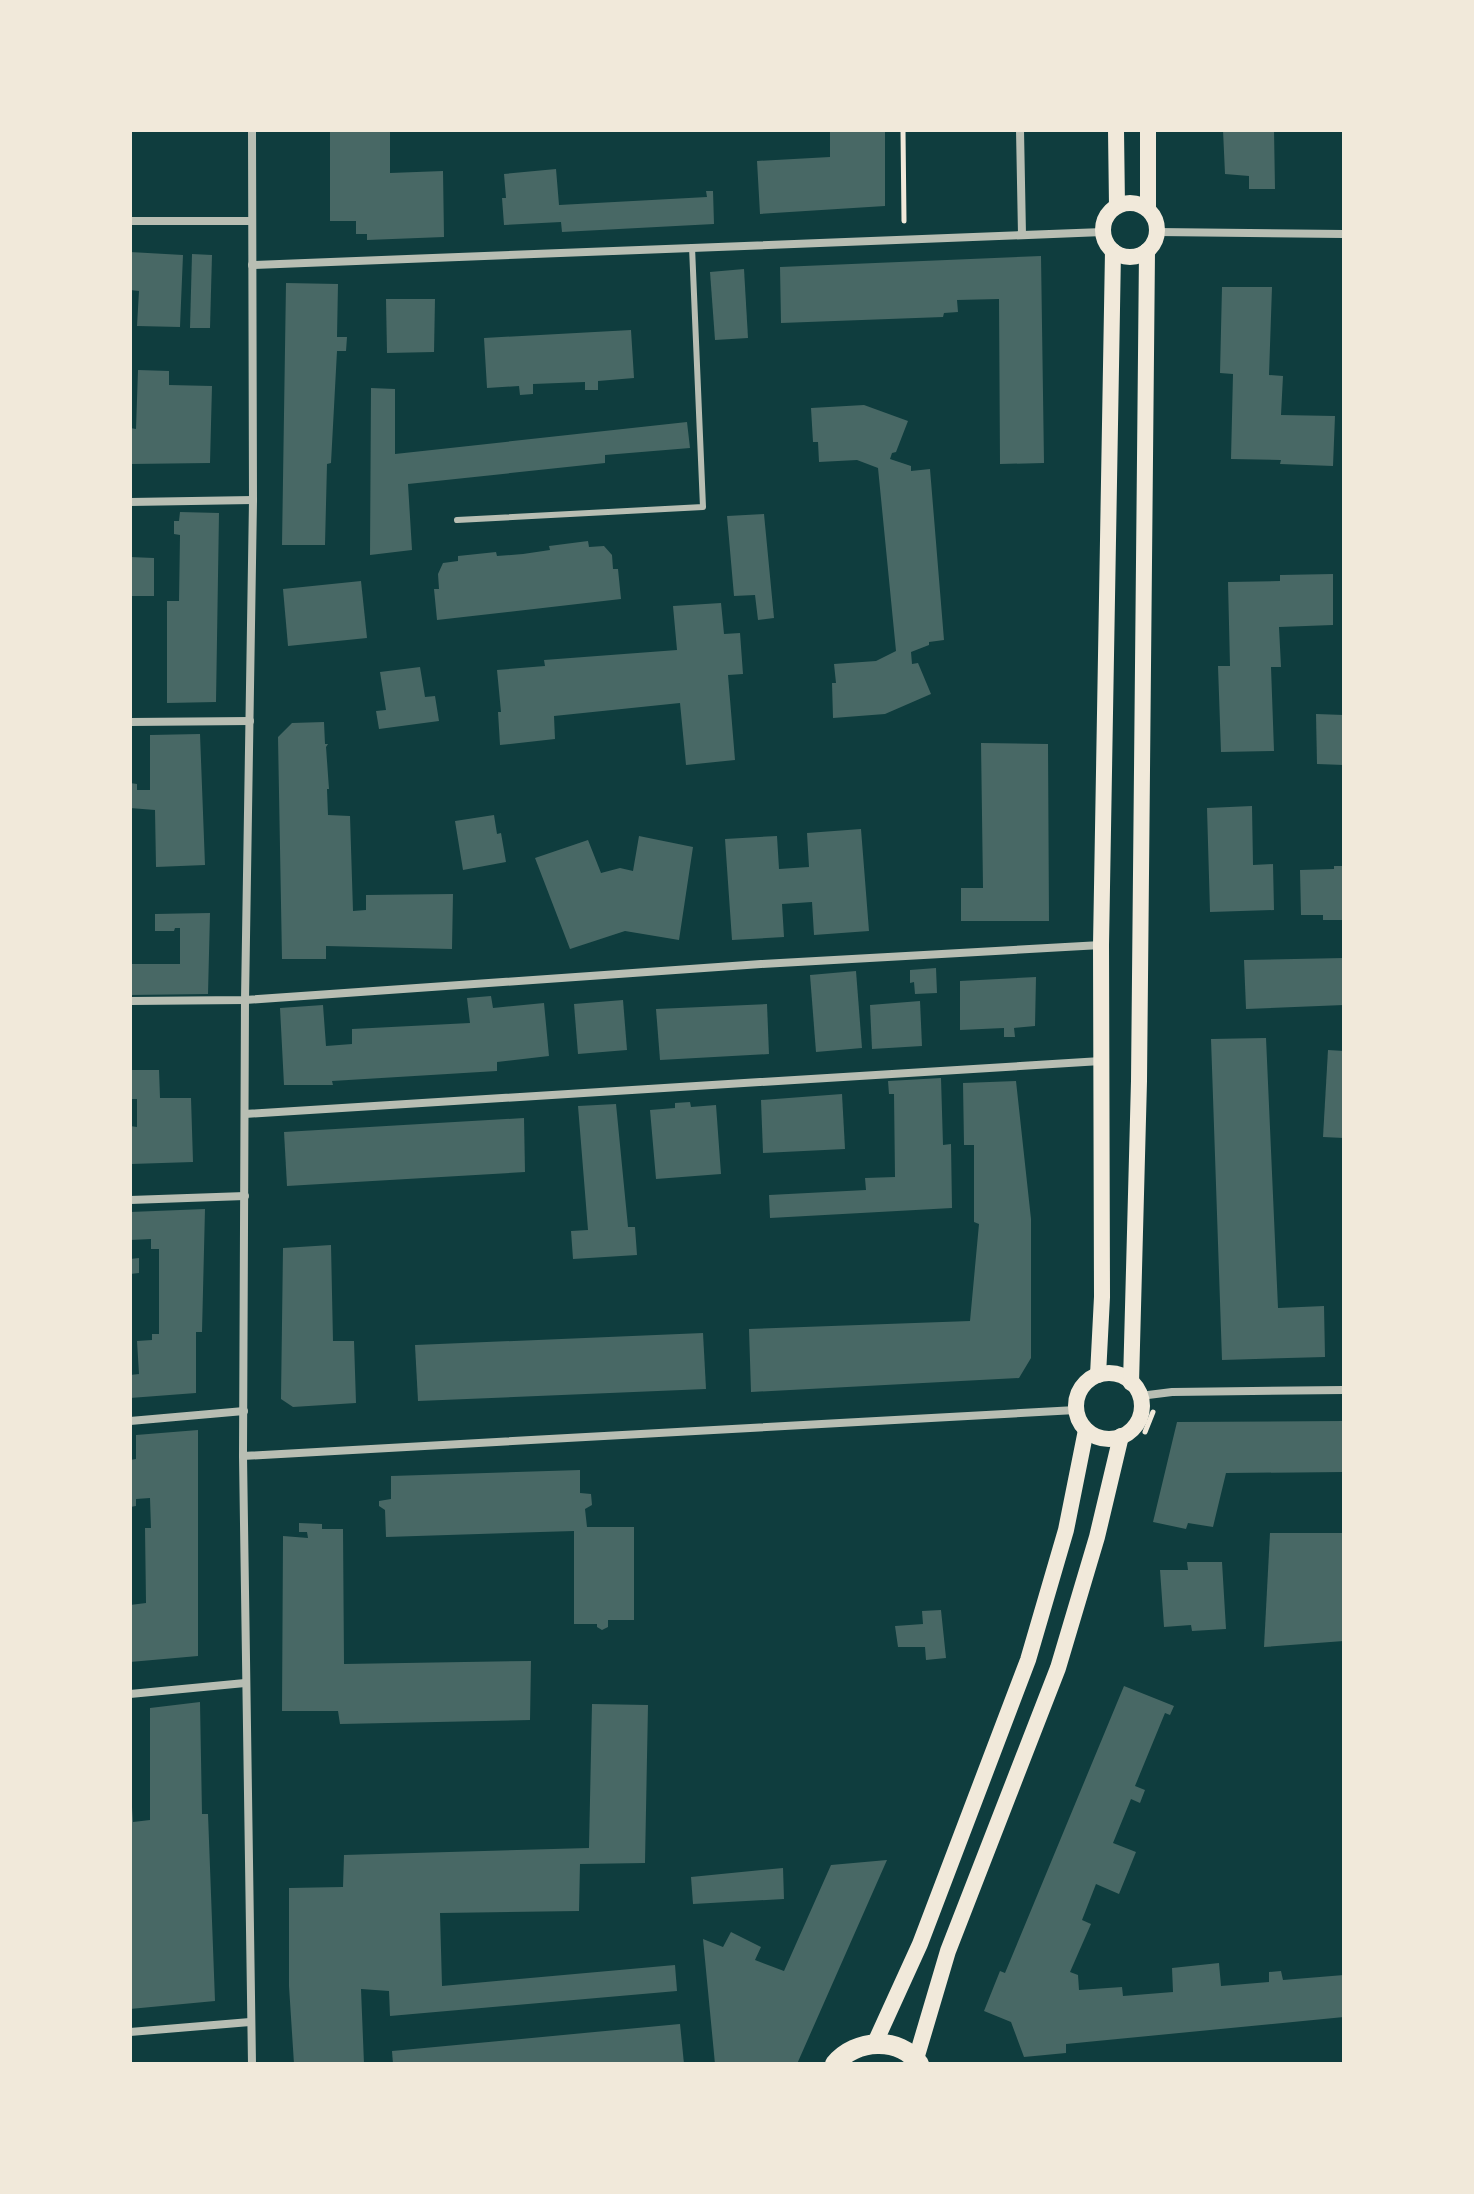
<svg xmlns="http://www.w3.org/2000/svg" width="1474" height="2194" font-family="'Sofia Sans Condensed',sans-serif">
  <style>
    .building { fill: #486865 }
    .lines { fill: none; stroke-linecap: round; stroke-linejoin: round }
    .path { stroke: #f1e9da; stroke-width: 5 }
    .service { stroke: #b8beb3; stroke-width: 6 }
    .minor { stroke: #b8beb3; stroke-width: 8 }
    .secondary { stroke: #f1e9da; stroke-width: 16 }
    .primary { stroke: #f1e9da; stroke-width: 20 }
  </style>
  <rect width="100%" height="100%" fill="#0f3d3e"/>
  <g class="building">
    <polygon points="330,130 390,130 390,173 443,171 444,237 367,240 367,234 356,234 356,221 330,221"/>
    <polygon points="830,130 885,130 885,206 760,214 757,161 830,157"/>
    <polygon points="1223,130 1274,130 1275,189 1249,189 1249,176 1225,174"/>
    <polygon points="556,169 559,205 707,197 706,191 713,191 714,224 562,232 561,222 504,225 502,198 506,198 504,174"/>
    <polygon points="130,252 183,255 180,327 137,326 139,291 130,290"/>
    <polygon points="192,254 212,255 210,328 190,328"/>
    <polygon points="1041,256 1044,463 1000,464 999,299 957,300 958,312 944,313 943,317 781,323 780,267"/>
    <polygon points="744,269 748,338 715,340 710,272"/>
    <polygon points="286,283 338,284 337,337 347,337 346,351 337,351 331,463 327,464 325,545 282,545"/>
    <polygon points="1222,287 1272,287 1269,375 1283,376 1281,415 1335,416 1333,466 1280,464 1281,460 1231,459 1233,374 1220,373"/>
    <polygon points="386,299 435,299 434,352 387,353"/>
    <polygon points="631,330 634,378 598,381 598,390 585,390 585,382 533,384 533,394 520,395 519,386 487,388 484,338"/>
    <polygon points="138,370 169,371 169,385 212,386 210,463 130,464 130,428 136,429"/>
    <polygon points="371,388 395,389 395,454 687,422 690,448 605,455 605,463 408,484 412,550 370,555"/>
    <polygon points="864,405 908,421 896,452 892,453 890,459 911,466 911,471 930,469 944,640 929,642 929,645 911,652 912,664 918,663 931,694 885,714 833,718 832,683 836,683 834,664 876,661 896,651 878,468 857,460 819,462 818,442 813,442 811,408"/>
    <polygon points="180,512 219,513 216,702 167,703 167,601 179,601 180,535 174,534 174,521 179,521"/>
    <polygon points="764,514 774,618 758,620 755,595 734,596 727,516"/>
    <polygon points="588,541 589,547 604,546 612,555 613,569 618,569 621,599 437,620 434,589 439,589 438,574 443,563 458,561 458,556 496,552 497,556 523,554 550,550 549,546"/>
    <polygon points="130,557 154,558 154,596 130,596"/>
    <polygon points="1333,574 1333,625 1279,627 1281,667 1271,667 1274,751 1221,752 1218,666 1230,666 1228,582 1280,581 1280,575"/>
    <polygon points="361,581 367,638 288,646 283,589"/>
    <polygon points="721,603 724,634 740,633 743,674 728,675 735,760 686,765 680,703 554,716 555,739 500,745 498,712 501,712 497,670 545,666 544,660 677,650 673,606"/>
    <polygon points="420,667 425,697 435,696 439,721 379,729 376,711 386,710 380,672"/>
    <polygon points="1316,714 1344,715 1344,765 1317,764"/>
    <polygon points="324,722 325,744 328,744 326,747 329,789 327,789 328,815 350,816 353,911 366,910 366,895 453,894 452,949 326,946 326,959 282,959 278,737 292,723"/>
    <polygon points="200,734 205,865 156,867 155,810 130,808 130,783 137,784 137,790 150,790 150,735"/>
    <polygon points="981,743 1048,744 1049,921 961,921 961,888 983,888"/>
    <polygon points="1252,806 1253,865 1273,864 1274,910 1210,912 1207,808"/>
    <polygon points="494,815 497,834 501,833 506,862 463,870 455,821"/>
    <polygon points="861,829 869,931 814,935 812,902 782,904 784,937 732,940 725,839 777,836 779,869 809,867 807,833"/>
    <polygon points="639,836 693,847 679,940 625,931 570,949 535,858 588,840 601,873 620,868 633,871"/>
    <polygon points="1334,866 1344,866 1344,920 1323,920 1323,915 1301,915 1300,870 1334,869"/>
    <polygon points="210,913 208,994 130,995 130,964 180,964 180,928 175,928 174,931 155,931 155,914"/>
    <polygon points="1344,958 1344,1005 1246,1009 1244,960"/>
    <polygon points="936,968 937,993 915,994 914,982 910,983 910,970"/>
    <polygon points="856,971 862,1048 816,1052 810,975"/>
    <polygon points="1036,977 1035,1026 1014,1028 1015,1037 1004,1037 1004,1028 960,1030 960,981"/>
    <polygon points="491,996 493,1008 544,1003 549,1056 497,1062 497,1071 332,1081 333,1085 284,1085 280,1008 323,1005 326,1046 352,1044 352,1029 470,1023 467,998"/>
    <polygon points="623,1000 627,1050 578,1054 574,1004"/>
    <polygon points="920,1001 922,1046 872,1049 870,1005"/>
    <polygon points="767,1004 769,1054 660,1060 656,1009"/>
    <polygon points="1266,1038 1278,1308 1324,1306 1325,1357 1222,1360 1211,1039"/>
    <polygon points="1328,1050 1344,1051 1344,1138 1323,1137"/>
    <polygon points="130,1070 159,1070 160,1098 191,1098 193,1162 131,1164 130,1126 137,1127 137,1099 130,1099"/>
    <polygon points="941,1078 943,1145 951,1144 952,1208 770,1218 769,1195 866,1190 865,1178 895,1177 894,1094 889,1094 888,1081"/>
    <polygon points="1016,1081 1031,1219 1031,1358 1019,1378 751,1392 749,1329 970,1321 979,1224 974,1222 974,1145 964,1145 963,1083"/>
    <polygon points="842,1094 845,1149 763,1153 761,1100"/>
    <polygon points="690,1102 691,1107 716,1105 721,1174 656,1179 650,1110 675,1108 675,1103"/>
    <polygon points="616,1104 628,1227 635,1227 637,1255 573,1259 571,1231 588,1230 578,1106"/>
    <polygon points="524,1118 525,1172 287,1186 284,1132"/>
    <polygon points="205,1209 202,1332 196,1332 196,1393 130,1398 130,1375 139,1374 137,1341 152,1340 152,1334 159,1334 159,1249 151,1249 151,1239 130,1240 130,1212"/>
    <polygon points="331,1245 333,1341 354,1341 356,1403 293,1407 281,1399 283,1248"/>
    <polygon points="139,1258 139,1273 130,1274 130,1259"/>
    <polygon points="703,1333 706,1389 418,1401 415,1345"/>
    <polygon points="1344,1421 1344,1472 1226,1473 1213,1527 1188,1523 1186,1529 1153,1522 1177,1422"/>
    <polygon points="198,1430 198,1656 130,1662 130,1605 146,1603 145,1528 151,1528 150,1498 136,1499 136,1506 130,1507 130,1460 136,1459 136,1435"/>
    <polygon points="580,1470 580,1493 591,1494 592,1505 585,1509 587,1527 634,1527 634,1620 608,1620 608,1627 602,1630 597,1627 597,1624 574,1624 574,1531 386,1537 385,1510 379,1506 379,1501 391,1499 391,1476"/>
    <polygon points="299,1523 322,1524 322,1529 343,1529 344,1664 531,1661 530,1720 340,1724 338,1711 282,1711 283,1536 308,1538 307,1532 299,1532"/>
    <polygon points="1270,1533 1344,1533 1344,1641 1264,1647"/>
    <polygon points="1187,1562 1222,1562 1226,1629 1192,1631 1191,1625 1164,1627 1160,1570 1188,1570"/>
    <polygon points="941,1610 946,1658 926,1660 925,1647 898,1647 895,1626 923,1624 922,1611"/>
    <polygon points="1124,1686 1174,1706 1170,1715 1165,1713 1135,1786 1145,1790 1140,1803 1131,1799 1113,1843 1136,1852 1119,1894 1096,1884 1082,1920 1091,1924 1070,1972 1078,1975 1079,1990 1122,1987 1123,1996 1173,1992 1172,1968 1219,1963 1221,1986 1269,1982 1269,1972 1281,1971 1283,1980 1344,1975 1344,2017 1066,2044 1066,2053 1024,2057 1011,2022 984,2011 1000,1971 1005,1973"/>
    <polygon points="200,1702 202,1814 208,1814 215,2001 130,2009 130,1807 132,1807 133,1822 150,1820 150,1708"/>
    <polygon points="592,1704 648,1705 645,1863 580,1864 579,1911 440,1913 442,1986 675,1965 677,1991 390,2016 389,1991 361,1989 364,2064 294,2064 289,1986 289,1888 343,1887 344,1855 589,1848"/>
    <polygon points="887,1860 797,2064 715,2064 703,1939 723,1947 731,1932 761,1947 755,1960 784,1971 831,1865"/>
    <polygon points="783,1868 784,1899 693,1904 691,1877"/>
    <polygon points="680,2024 684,2064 393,2064 392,2051"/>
  </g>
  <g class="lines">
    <g class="path">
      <polyline points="903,130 904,221"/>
      <polyline points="1145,1432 1153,1412"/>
    </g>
    <polyline class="service" points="457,520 703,507 692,247"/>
    <g class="minor">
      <polyline points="1020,130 1022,235"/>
      <polyline points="130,221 252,221"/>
      <polyline points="1157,232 1344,234"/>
      <polyline points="252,265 1103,232"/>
      <polyline points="130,502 253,500"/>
      <polyline points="130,722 250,721"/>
      <polyline points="130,1001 245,1000 761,964 1101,945"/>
      <polyline points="245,1114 1101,1061"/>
      <polyline points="130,1200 245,1196"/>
      <polyline points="1140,1396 1172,1392 1344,1390"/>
      <polyline points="130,1421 244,1411"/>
      <polyline points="243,1456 1076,1410"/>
      <polyline points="130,1694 245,1683"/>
      <polyline points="130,2032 250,2022"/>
      <polyline points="252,2064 243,1456 245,1000 253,500 252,130"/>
    </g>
    <g class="secondary">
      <polyline points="1116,130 1117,206"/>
      <polyline points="1148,130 1148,209"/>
      <circle cx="1130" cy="230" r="27"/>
      <circle cx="1109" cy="1406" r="33"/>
      <polyline points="1098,1375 1102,1297 1101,945 1113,251"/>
      <polyline points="1131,1383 1139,1081 1147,251"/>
      <polyline points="874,2045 920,1944 1028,1660 1066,1530 1086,1430"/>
      <polyline points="916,2059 948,1951 1058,1668 1097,1537 1121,1436"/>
    </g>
    <path class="primary" d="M835,2064c20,-25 65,-28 84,0"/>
  </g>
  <rect width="1474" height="2194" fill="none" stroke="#f1e9da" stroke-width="264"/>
</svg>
